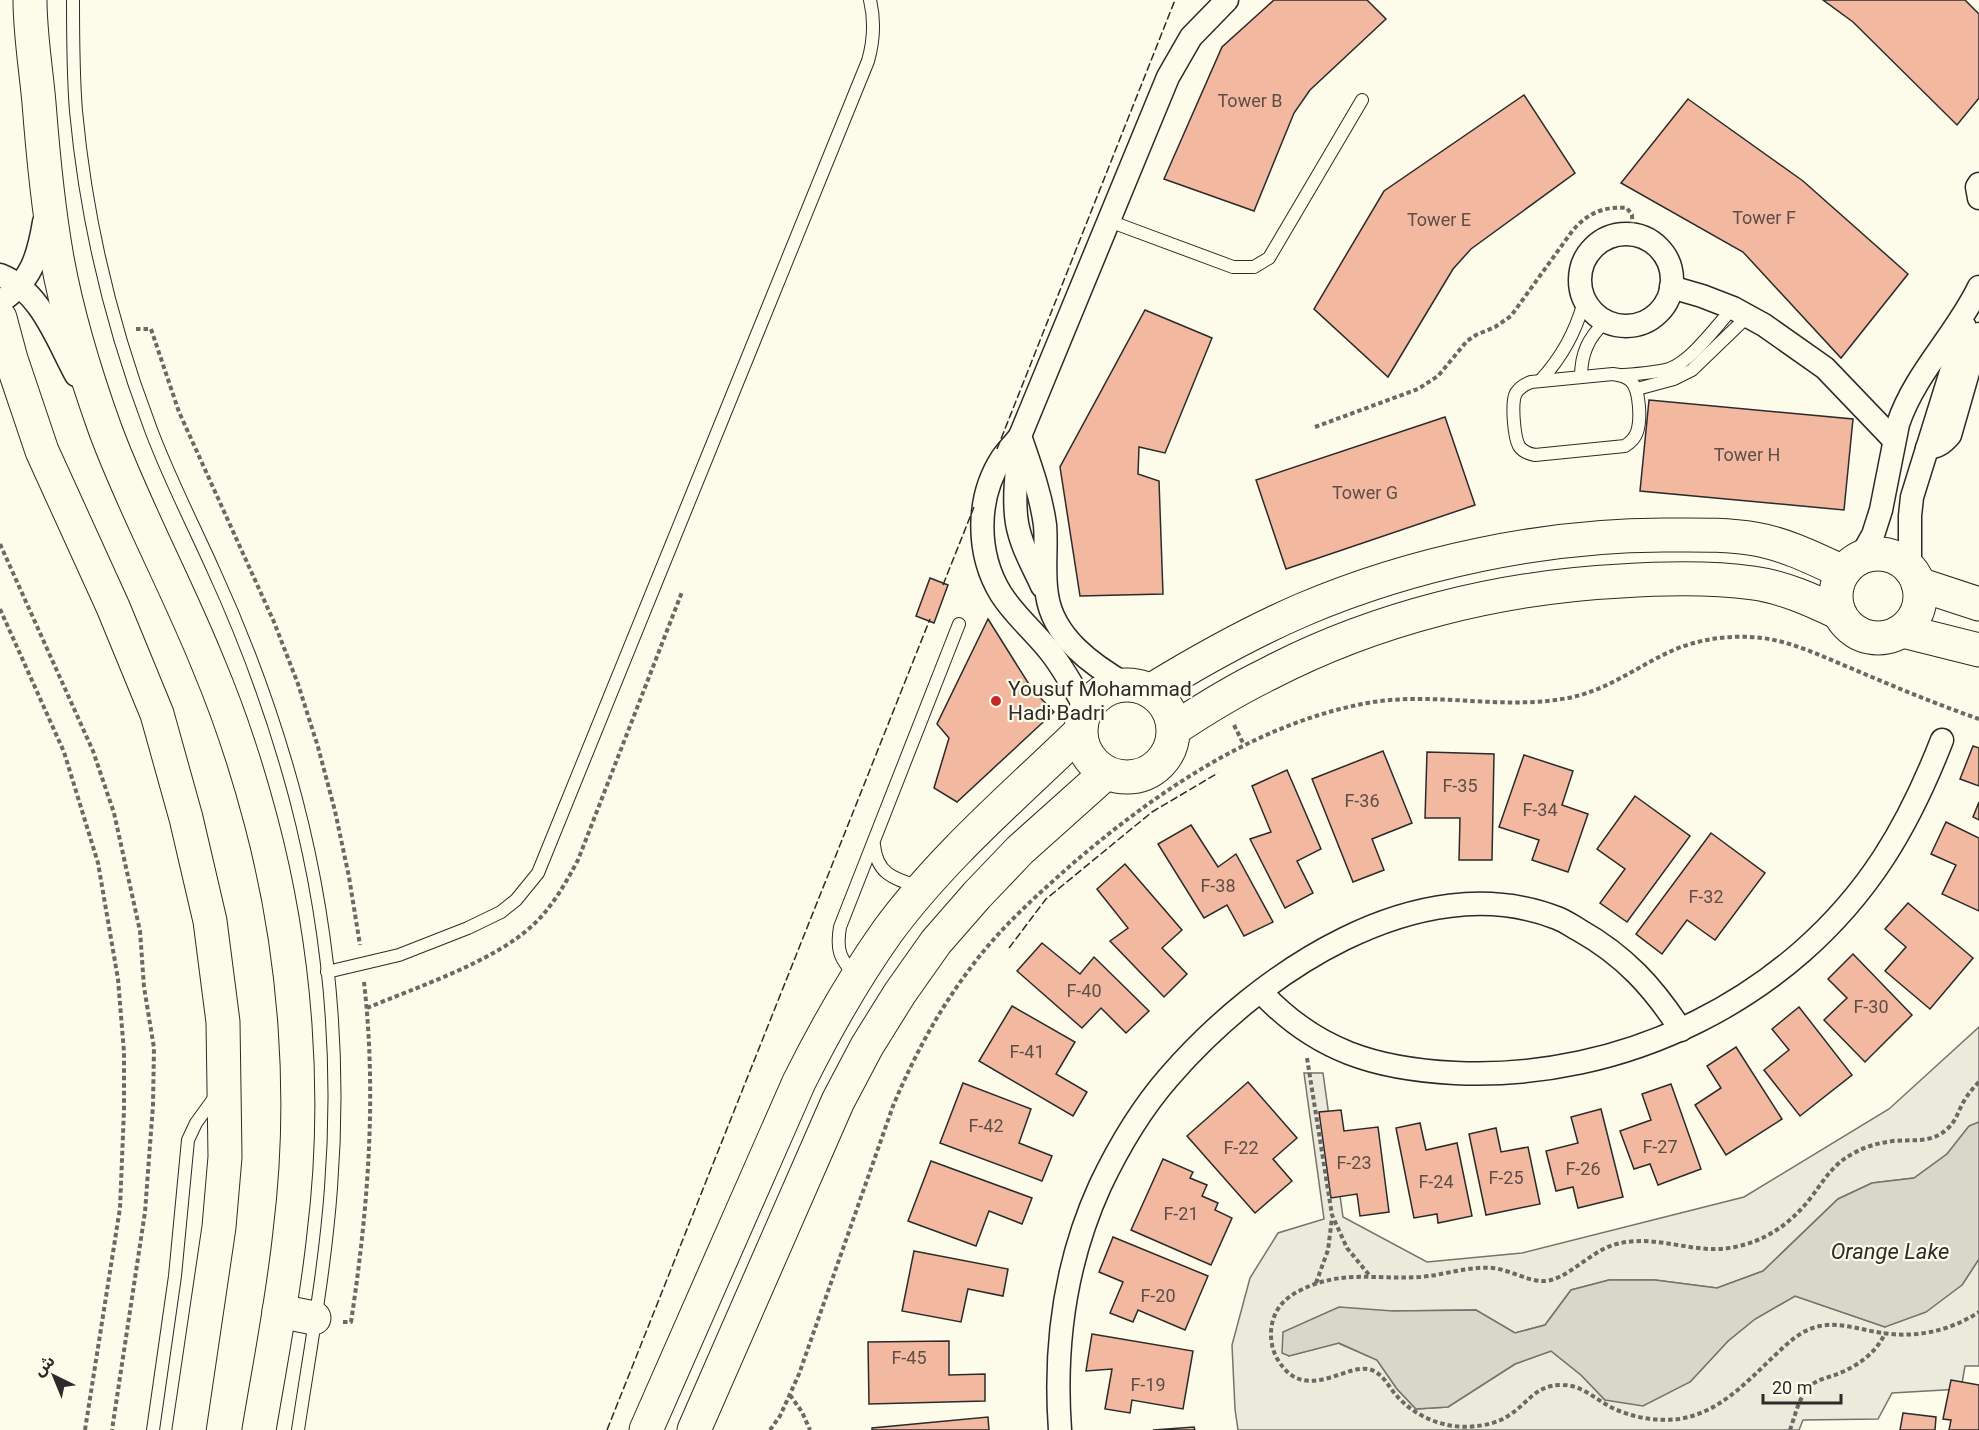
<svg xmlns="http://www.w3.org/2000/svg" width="1979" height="1430" font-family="Roboto,'Noto Sans Arabic',sans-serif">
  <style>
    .green { fill: #ecebdb; stroke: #74746e; stroke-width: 1.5 }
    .water { fill: #d8d7c9; stroke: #74746e; stroke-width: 1.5 }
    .building { fill: #f2b8a0; stroke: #2b2b2b; stroke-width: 1.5 }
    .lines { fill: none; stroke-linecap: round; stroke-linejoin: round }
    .lane-casing { stroke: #2b2b2b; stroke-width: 14 }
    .street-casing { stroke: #2b2b2b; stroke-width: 25 }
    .secondary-casing { stroke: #2b2b2b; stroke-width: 35 }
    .path { stroke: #6a6964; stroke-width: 4; stroke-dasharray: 4.5 3; stroke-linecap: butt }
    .lane { stroke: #fdfbea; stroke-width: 12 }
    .street { stroke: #fdfbea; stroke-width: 22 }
    .secondary { stroke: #fdfbea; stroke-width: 33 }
    .fence { stroke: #2b2b2b; stroke-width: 1.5; stroke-dasharray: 8 3; stroke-linecap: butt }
    .poi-dot { fill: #c62828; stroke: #fdfbea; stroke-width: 2 }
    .labels { text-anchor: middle; stroke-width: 4.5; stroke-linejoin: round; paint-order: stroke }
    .number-label { font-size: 18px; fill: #5d4e48 }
    .poi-label { font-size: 21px; fill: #2b2b2b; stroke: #fdfbea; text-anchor: start }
    .water-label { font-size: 22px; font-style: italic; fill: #2b2b2b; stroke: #fdfbea }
  </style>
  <rect width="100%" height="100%" fill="#fdfbea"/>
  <polygon class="green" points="1979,1027 1979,1122 1969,1126 1947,1154 1914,1178 1872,1183 1838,1199 1763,1271 1717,1288 1655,1280 1609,1280 1571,1290 1545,1325 1515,1333 1476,1310 1393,1311 1288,1356 1338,1343 1377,1360 1397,1389 1416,1409 1448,1407 1515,1364 1551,1351 1581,1375 1605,1400 1690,1382 1728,1341 1755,1319 1795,1296 1885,1327 1962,1285 1979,1259 1979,1366 1965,1366 1961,1389 1892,1393 1878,1419 1803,1420 1799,1430 1238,1430 1235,1409 1232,1345 1250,1278 1278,1233 1324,1219 1304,1073 1323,1073 1343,1217 1427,1262 1522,1253 1744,1197 1889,1109"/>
  <polygon class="water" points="1979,1122 1979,1259 1962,1285 1926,1312 1885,1327 1795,1296 1755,1319 1728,1341 1690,1382 1643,1406 1605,1400 1581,1375 1551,1351 1515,1364 1448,1407 1416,1409 1397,1389 1377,1360 1339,1343 1289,1356 1282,1353 1283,1332 1339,1307 1393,1311 1476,1310 1515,1333 1545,1325 1571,1290 1609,1280 1655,1280 1717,1288 1763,1271 1838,1199 1872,1183 1914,1178 1947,1154 1969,1126"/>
  <g class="building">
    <polygon points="1274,0 1367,0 1386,19 1310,90 1294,113 1254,211 1164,179 1222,47"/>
    <polygon points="1823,0 1965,0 1979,14 1979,98 1957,125 1853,22"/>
    <polygon points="1524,95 1575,173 1471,249 1453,269 1388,377 1314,309 1384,191"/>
    <polygon points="1688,99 1803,181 1908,274 1841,358 1743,252 1621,183"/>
    <polygon points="1145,310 1212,338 1165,453 1139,447 1138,474 1159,481 1163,594 1080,596 1060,467"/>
    <polygon points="1649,400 1853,419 1844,510 1640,491"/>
    <polygon points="1445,417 1475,505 1286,569 1256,480"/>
    <polygon points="930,578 948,585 934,623 916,616"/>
    <polygon points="988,619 1032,689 1054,712 957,802 934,788 949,738 937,724"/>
    <polygon points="1973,746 1979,748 1979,786 1960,779"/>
    <polygon points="1383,751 1412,823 1372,839 1384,870 1353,882 1312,779"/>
    <polygon points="1427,752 1494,754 1492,860 1459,860 1460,818 1425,818"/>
    <polygon points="1524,755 1573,771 1562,805 1588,814 1568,872 1532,860 1539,840 1499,827"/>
    <polygon points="1287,770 1321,849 1297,861 1313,893 1285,908 1250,839 1271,832 1252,786"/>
    <polygon points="1635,796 1690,836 1627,922 1600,903 1625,869 1597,849"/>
    <polygon points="1979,802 1979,820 1973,817"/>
    <polygon points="1946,822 1979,838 1979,911 1942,894 1956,865 1931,854"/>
    <polygon points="1191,825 1218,867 1236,854 1273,922 1244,936 1227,905 1204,918 1158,844"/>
    <polygon points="1711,833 1765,873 1715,940 1687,920 1662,954 1636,934"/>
    <polygon points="1125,864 1182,930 1162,948 1187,974 1164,997 1110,941 1128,928 1097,889"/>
    <polygon points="1908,903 1973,958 1930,1009 1885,971 1906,947 1885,929"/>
    <polygon points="1042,943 1080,974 1094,957 1149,1011 1126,1033 1101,1008 1082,1028 1017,971"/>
    <polygon points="1853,954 1912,1015 1865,1062 1824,1020 1847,998 1828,979"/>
    <polygon points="1012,1006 1075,1042 1056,1074 1087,1092 1073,1116 979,1061"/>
    <polygon points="1799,1007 1852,1075 1800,1116 1764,1070 1789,1050 1772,1029"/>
    <polygon points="1736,1047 1782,1119 1726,1155 1695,1105 1721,1088 1707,1066"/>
    <polygon points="1248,1082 1297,1138 1273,1159 1292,1181 1255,1213 1187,1136"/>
    <polygon points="963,1083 1031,1109 1019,1143 1052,1156 1042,1181 940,1143"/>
    <polygon points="1671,1084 1701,1169 1658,1185 1650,1164 1634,1169 1620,1131 1651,1120 1642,1094"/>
    <polygon points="1601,1109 1623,1197 1578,1208 1573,1187 1556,1191 1546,1151 1578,1143 1571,1117"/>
    <polygon points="1341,1110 1344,1131 1378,1127 1389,1212 1360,1216 1357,1194 1331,1198 1319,1112"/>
    <polygon points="1420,1123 1426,1150 1457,1143 1472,1216 1438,1223 1437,1214 1414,1218 1396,1128"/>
    <polygon points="1496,1128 1501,1152 1528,1147 1540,1204 1486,1215 1469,1134"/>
    <polygon points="1163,1159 1193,1172 1190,1178 1207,1185 1202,1196 1218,1203 1215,1210 1232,1218 1211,1265 1131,1230"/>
    <polygon points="931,1161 1032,1198 1022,1224 989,1211 976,1246 908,1221"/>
    <polygon points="1113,1237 1208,1276 1185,1330 1138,1310 1133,1322 1110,1313 1123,1282 1099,1272"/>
    <polygon points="914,1251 1008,1269 1003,1296 968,1289 961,1322 902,1311"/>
    <polygon points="1092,1334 1193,1351 1183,1409 1132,1400 1130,1413 1105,1409 1112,1369 1086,1371"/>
    <polygon points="949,1341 949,1375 985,1374 985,1401 869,1404 868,1342"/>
    <polygon points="1951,1380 1979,1385 1979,1430 1949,1430 1951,1420 1943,1419"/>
    <polygon points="1903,1413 1936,1417 1935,1430 1900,1430"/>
    <polygon points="988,1417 989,1430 872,1430 872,1428"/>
    <polygon points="1194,1427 1195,1430 1153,1430"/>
  </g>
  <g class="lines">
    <defs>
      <g id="lane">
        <path d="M73,0c0,37 0,74 3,111 10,107 36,216 74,316 18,49 42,95 63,142 34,74 62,151 83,230 33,126 45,259 35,389 -6,81 -21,162 -33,242"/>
        <polyline points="1109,221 1233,267 1254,267 1269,258 1362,100"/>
        <path d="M1613,374c7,1 13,2 18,7 9,9 10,39 6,51 -2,6 -6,10 -12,14l-90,9c-6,-1 -12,-3 -16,-9 -5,-9 -8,-44 -3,-53 4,-6 9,-9 15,-11z"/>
        <path d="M1623,375c15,-1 31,-2 46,-6 23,-8 47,-43 64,-61"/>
        <path d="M1581,377c0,-23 7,-39 24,-55"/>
        <path d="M1540,381c22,-24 35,-48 44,-79"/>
        <polyline points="1637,389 1674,379 1692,370 1748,316"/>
        <path d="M874,845c3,30 21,34 46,42"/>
        <path d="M327,972l72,-17 69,-27 33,-16 15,-12 22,-27 330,-812c6,-21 7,-40 2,-61"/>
        <path d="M855,976c-15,-18 -19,-25 -15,-49l119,-303"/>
        <polyline points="153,1430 175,1276 188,1140 196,1123 217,1094"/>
      </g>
      <g id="street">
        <polyline points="1979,184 1977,187 1979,198"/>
        <circle cx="1626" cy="280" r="46"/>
        <path d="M0,275c40,15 57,65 76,100"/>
        <polyline points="1671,287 1702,296 1733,308 1764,325 1825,368 1894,440"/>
        <path d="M0,302c31,-21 38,-44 44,-80"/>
        <path d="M1020,436c10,29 21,59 25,89 2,23 -2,47 2,70 6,42 45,70 80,90"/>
        <path d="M1019,447c-2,25 -6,51 -2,76 4,23 16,43 25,63"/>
        <path d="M1927,448c11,-1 16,-5 23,-13l29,-101"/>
        <path d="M1860,558l13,-23 8,-25 17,-86c17,-51 58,-89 81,-137"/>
        <polyline points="1910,568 1910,516 1912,497 1965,327"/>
        <path d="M1086,709c-11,-19 -21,-38 -34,-55 -16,-21 -37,-38 -51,-60 -25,-41 -25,-96 1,-136 5,-7 12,-14 18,-22l148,-359 23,-40 36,-37"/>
        <path d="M1261,992c55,59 115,77 194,81 168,8 337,-74 429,-216 24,-37 42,-76 58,-117"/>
        <path d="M1060,1430c-6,-83 5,-167 40,-244 18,-38 41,-77 69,-109 88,-102 249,-213 388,-159 8,3 15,8 22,12 46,26 74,57 102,100"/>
      </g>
      <g id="secondary">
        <path d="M30,0c0,34 6,69 9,103 4,52 9,104 18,155 10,55 29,118 48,171 30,81 72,157 104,237 21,50 38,102 52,155 35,132 46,276 29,411 -7,67 -20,132 -31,198"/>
        <polyline points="0,318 11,359 42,451 113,607 157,714 186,818 210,921 223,1022 225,1157 219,1227 189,1430"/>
        <circle cx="1878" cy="596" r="42"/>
        <polyline points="1918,584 1979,604"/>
        <polyline points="1903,631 1979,650"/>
        <circle cx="1127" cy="731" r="46"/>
        <path d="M1150,691c49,-30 99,-58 152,-81 110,-47 242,-75 362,-75 30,0 61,-1 91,4 30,5 60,20 88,33"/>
        <path d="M1174,729c30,-20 61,-39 94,-55 107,-56 233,-87 353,-93 44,-3 89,-4 132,2 30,4 59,17 86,30"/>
        <polyline points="279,1311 314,1318"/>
        <path d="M646,1430l153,-348c26,-52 54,-102 88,-150 54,-74 127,-136 193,-200"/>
        <polyline points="694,1430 838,1101 867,1046 900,993 936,942 977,895 1020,850 1106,773"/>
      </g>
    </defs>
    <use href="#lane" class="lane-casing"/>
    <use href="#street" class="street-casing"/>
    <use href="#secondary" class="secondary-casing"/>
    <g class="path">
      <polyline points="136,329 151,329 179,412 274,622 298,684 318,747 335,811 349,877 360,945"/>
      <path d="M1315,427l103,-38 20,-13 29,-35 9,-6 19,-8 16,-11 62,-86c15,-17 31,-24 54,-22l5,7 1,19"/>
      <polyline points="0,544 93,751 114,813 140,931 144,987 154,1048 153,1105 145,1212 112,1430"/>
      <polyline points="0,609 64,752 98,863 118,979 124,1052 124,1110 120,1208 85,1430"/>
      <polyline points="1234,725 1244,745"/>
      <path d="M367,1008c50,-21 129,-47 167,-84 19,-18 31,-40 44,-64l104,-268"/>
      <polyline points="1307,1058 1332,1215 1347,1248 1370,1276"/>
      <path d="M1979,1082c-6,6 -11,12 -15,19 -6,10 -8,21 -17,28 -16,15 -35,10 -54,12 -14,2 -27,5 -39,12 -23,12 -30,28 -45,47 -19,24 -44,41 -74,47 -42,9 -79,-15 -122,-2 -25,8 -49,38 -72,36 -16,-1 -31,-11 -48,-13 -25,-2 -48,7 -73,9 -43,3 -79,-8 -121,14 -12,6 -22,15 -26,29 -4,13 -2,29 5,40 28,47 72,-2 96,11 10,5 15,16 22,24 20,23 51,35 81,31 10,-1 22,-4 31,-10 20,-12 27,-32 55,-31 17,0 30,12 44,20 21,12 48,17 72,14 39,-6 66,-35 94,-62 14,-13 27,-27 47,-31 19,-4 38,3 57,6 36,7 71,0 102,-20"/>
      <polyline points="1316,1283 1328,1250 1332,1218"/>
      <path d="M343,1322h8c17,-112 26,-226 13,-340"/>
      <polyline points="790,1395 802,1412 810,1430"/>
      <path d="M770,1430l10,-14 19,-42 94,-268c21,-50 46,-97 79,-140 28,-38 64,-70 99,-101 84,-72 181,-139 291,-161 68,-14 137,7 206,-6 37,-7 66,-29 99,-45 29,-14 64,-19 95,-15 32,4 61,19 91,31 42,18 83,35 126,50"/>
      <path d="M1790,1430c5,-14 9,-33 19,-43 7,-7 17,-9 26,-12 21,-8 41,-21 50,-42"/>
    </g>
    <use href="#lane" class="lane"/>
    <use href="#street" class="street"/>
    <use href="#secondary" class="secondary"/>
    <g class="fence">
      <polyline points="997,449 1175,0"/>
      <polyline points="943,585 974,507"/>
      <polyline points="1009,948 1046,899 1152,812 1218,773"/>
      <polyline points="607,1430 930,619"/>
    </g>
  </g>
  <circle class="poi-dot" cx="996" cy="701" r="6"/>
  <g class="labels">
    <g class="number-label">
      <text x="1250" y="107">Tower B</text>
      <text x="1764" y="224">Tower F</text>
      <text x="1439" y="226">Tower E</text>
      <text x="1747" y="461">Tower H</text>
      <text x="1365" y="499">Tower G</text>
      <text x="1460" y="792">F-35</text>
      <text x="1362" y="807">F-36</text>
      <text x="1540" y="816">F-34</text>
      <text x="1218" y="892">F-38</text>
      <text x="1706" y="903">F-32</text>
      <text x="1084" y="997">F-40</text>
      <text x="1871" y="1013">F-30</text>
      <text x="1027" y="1058">F-41</text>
      <text x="986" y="1132">F-42</text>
      <text x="1660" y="1153">F-27</text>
      <text x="1241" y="1154">F-22</text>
      <text x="1354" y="1169">F-23</text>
      <text x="1583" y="1175">F-26</text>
      <text x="1506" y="1184">F-25</text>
      <text x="1436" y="1188">F-24</text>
      <text x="1181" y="1220">F-21</text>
      <text x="1158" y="1302">F-20</text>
      <text x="909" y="1364">F-45</text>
      <text x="1148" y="1391">F-19</text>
    </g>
    <g class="poi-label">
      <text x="1008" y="696">Yousuf Mohammad<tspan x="1008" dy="24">Hadi Badri</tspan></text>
    </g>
    <g class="water-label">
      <text x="1890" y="1259">Orange Lake</text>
    </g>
  </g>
  <g transform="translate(54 1376) rotate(317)" stroke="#fdfbea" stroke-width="4.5" paint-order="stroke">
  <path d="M0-4.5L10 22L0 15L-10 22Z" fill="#2b2b2b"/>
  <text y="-9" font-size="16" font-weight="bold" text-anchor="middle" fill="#2b2b2b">ش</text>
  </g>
  <path d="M1763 1394v9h78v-9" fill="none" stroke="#2b2b2b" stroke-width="3"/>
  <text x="1772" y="1394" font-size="18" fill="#2b2b2b" stroke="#fdfbea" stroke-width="4.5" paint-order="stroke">20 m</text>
</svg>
